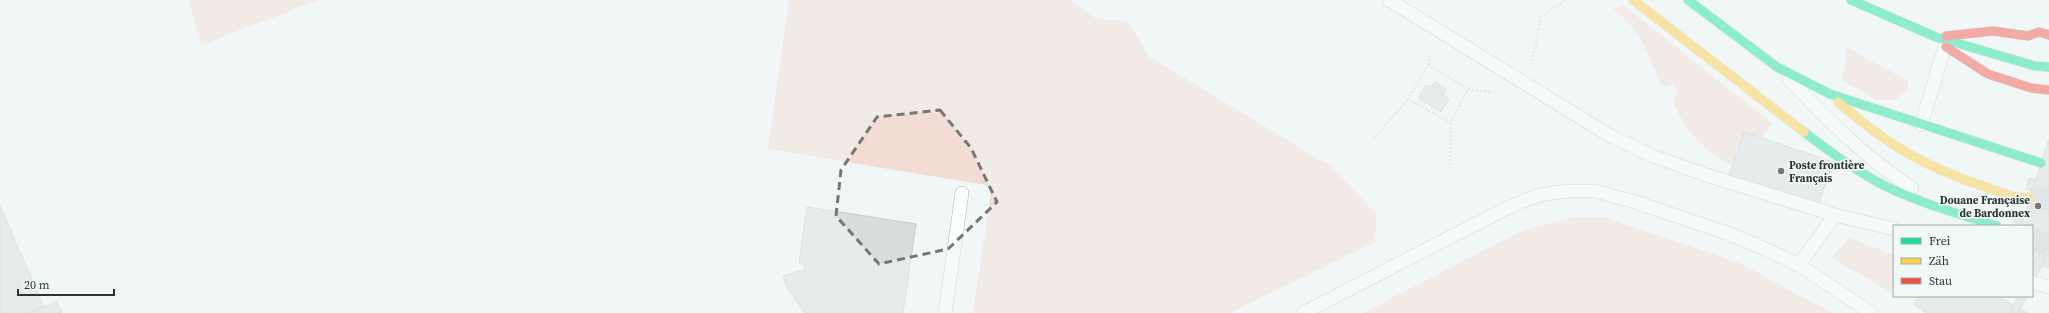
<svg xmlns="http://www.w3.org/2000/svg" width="2049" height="313" font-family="'Source Serif 4',serif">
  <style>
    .green { fill: #f3dcd4 }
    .building { fill: #d9dedd; stroke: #c6cac9 }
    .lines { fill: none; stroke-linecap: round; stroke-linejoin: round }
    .highway-tunnel { stroke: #cacfcf; stroke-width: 22; stroke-dasharray: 22 11; stroke-linecap: butt }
    .lane-casing { stroke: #b0b4b4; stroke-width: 14 }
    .fast-casing { stroke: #d1d3d3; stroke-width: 10 }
    .slow-casing { stroke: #d1d3d3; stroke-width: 10 }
    .jam-casing { stroke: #d1d3d3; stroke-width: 10 }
    .path { stroke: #d8dada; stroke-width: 2.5; stroke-dasharray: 2 2; stroke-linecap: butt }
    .lane { stroke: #fdfefe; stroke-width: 13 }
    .fast { stroke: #16e098; stroke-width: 9 }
    .slow { stroke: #ffcf43; stroke-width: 9 }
    .jam { stroke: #f24e42; stroke-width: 9 }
    .marked { fill: none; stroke: #737777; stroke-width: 3; stroke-dasharray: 8 5; stroke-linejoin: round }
    .poi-dot { fill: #737777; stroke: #eef9f8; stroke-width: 1.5 }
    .labels { text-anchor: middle; stroke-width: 3.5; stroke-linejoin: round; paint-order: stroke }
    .poi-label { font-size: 11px; font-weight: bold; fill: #2f3332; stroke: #eef9f8; text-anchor: start }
  </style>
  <rect width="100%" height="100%" fill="#f1f6f6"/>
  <g class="green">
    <polygon points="189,0 319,0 201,45"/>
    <polygon points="789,0 1069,0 1097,19 1128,21 1148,56 1332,167 1376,214 1375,242 1231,313 973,313 992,186 768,149"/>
    <path d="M1623,5l149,118 -11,15 -28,28c-26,-14 -54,-39 -60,-69l5,-3 -4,-11 -12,4c-12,-28 -22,-61 -49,-77z"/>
    <polygon points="1845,47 1909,81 1907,90 1895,100 1876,100 1842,80 1847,56"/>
    <polygon points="1573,217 1605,217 1744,265 1832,313 1363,313 1522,231"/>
    <polygon points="1849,238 1894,255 1894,287 1890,292 1831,257"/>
  </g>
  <g class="building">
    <polygon points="1436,82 1446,89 1443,94 1449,99 1441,112 1418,98 1426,85 1431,87"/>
    <polygon points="1744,132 1833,162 1818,206 1729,176"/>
    <polygon points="2049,139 2049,268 2032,263 2032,226 2021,226"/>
    <polygon points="2029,178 2036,180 2032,191 2026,189"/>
    <polygon points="0,206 44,307 29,313 0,313"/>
    <polygon points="807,207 916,224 903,313 805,313 788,289 783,276 804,270 805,264 799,263"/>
    <polygon points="2018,211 2025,213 2022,225 2014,222"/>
    <polygon points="2049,236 2049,252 2032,286 2032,269"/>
    <polygon points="1919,296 1996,296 2028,313 1927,313 1913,304"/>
    <polygon points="2018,296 2027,296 2018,313 2010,313"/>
    <polygon points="57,301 62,313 29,313 44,307"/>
  </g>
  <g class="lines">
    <g class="highway-tunnel">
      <polyline points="2030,198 2049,199"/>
      <polyline points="2032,239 2049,245"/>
    </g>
    <defs>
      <g id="lane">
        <polyline points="1389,0 1612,137 1653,156 1703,174 1835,215 1894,229"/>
        <path d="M1789,79c39,41 75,78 123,109"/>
        <polyline points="1921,125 1945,46"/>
        <polyline points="1799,265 1835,215"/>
        <polyline points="2032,282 2049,287"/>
        <polyline points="945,313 962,193"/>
        <polyline points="1303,313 1507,208 1539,195 1567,191 1595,191 1632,201 1730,234 1765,249 1799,265 1871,313"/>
      </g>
      <g id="fast">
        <polyline points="1688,0 1777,67 1830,94 2041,163"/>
        <polyline points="1851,0 1936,37 2035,66 2049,67"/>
        <path d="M1804,132c26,20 52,39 81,54 35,17 75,28 112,40"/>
      </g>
      <g id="slow">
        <polyline points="1633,0 1804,132"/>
        <path d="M1838,102c47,41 86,65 145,84 15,6 30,12 47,12"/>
      </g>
      <g id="jam">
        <polyline points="1946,36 1993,31 2028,36 2039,32 2049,35"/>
        <polyline points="1946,47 1988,74 2031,88 2049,90"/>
      </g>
    </defs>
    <use href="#lane" class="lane-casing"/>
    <use href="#fast" class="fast-casing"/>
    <use href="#slow" class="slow-casing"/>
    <use href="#jam" class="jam-casing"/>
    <g class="path">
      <polyline points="1532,61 1541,17 1565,0"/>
      <polyline points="1428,65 1430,54"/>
      <polyline points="1451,123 1408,99 1428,65 1468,89"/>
      <polyline points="1374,138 1408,99"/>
      <polyline points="1450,165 1451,123 1468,89 1492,92"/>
    </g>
    <use href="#lane" class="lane"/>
    <use href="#fast" class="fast"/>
    <use href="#slow" class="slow"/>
    <use href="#jam" class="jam"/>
  </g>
  <path d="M0 0H2049V313H0ZM940,110l31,38 26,54 -49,47 -69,15 -43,-48 5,-46 36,-53z" fill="#f1f6f6" fill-opacity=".55" fill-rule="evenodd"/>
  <path class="marked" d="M940,110l31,38 26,54 -49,47 -69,15 -43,-48 5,-46 36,-53z"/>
  <g class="poi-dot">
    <circle cx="1781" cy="171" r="4"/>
    <circle cx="2038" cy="206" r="4"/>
  </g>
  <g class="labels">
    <g class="poi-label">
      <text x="1789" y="169">Poste frontière<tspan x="1789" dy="13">Français</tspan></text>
      <text x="2030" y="204" text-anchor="end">Douane Française<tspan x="2030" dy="13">de Bardonnex</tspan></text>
    </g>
  </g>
  <rect x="1893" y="225" width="140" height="72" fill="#eef9f8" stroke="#a2aaa9"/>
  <rect x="1901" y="238" width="20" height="6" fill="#16e098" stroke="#a2aaa9"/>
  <text x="1929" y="245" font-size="12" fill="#2f3332">Frei</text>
  <rect x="1901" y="258" width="20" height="6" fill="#ffcf43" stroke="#a2aaa9"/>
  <text x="1929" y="265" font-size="12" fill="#2f3332">Zäh</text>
  <rect x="1901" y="278" width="20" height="6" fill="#f24e42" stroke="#a2aaa9"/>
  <text x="1929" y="285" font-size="12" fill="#2f3332">Stau</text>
  <path d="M18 289v6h96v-6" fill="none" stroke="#2f3332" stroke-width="2"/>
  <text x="24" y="289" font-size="12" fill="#2f3332" stroke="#eef9f8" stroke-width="3" paint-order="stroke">20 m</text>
</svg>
